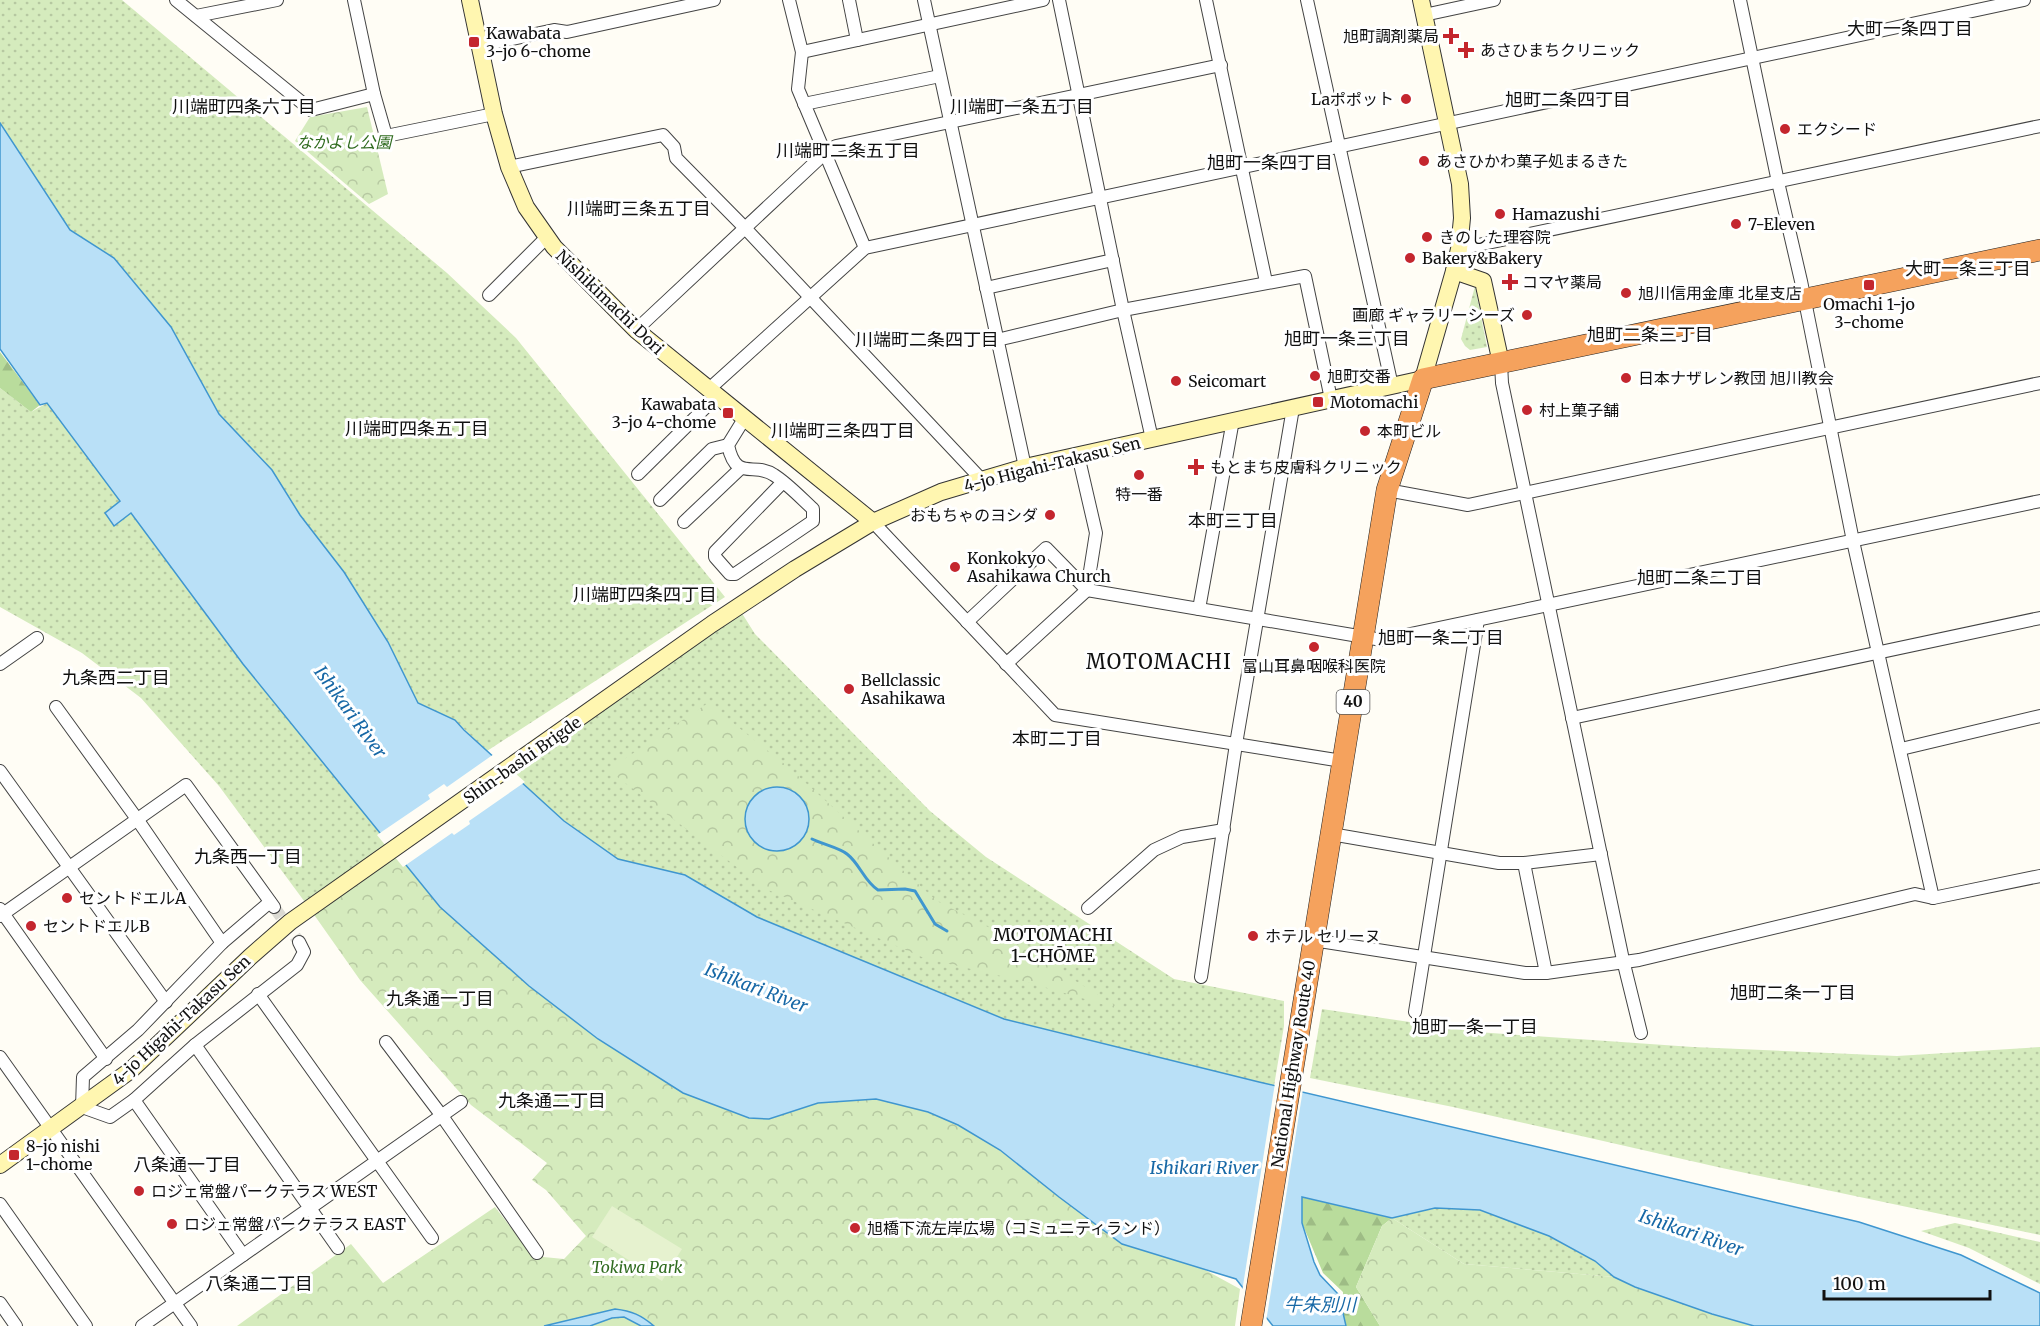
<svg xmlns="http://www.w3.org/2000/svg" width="2040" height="1326" font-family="Merriweather,'Noto Sans JP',serif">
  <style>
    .grass { fill: url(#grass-dots) }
    .forest { fill: url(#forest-firs) }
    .park { fill: url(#park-crowns) }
    .pitch { fill: #e6f2cf }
    .water { fill: #b9e0f7; stroke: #3f96cf; stroke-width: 1.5 }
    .pier { fill: #fffdf5 }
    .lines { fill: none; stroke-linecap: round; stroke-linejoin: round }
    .stream { stroke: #3f96cf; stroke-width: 3 }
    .street-tunnel { stroke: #dbdad3; stroke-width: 12; stroke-dasharray: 12 6; stroke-linecap: butt }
    .street-casing { stroke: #444; stroke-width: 14 }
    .secondary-casing { stroke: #333; stroke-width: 18 }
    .highway-casing { stroke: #222; stroke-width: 22 }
    .street { stroke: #fff; stroke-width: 12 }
    .secondary { stroke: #fff6b0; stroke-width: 16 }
    .highway { stroke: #f5a25d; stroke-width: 21 }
    .poi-dot { fill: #c4262e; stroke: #fff; stroke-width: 2 }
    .labels { text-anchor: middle; stroke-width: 6; stroke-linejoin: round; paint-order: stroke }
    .shield { fill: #fff; stroke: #585858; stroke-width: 1.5 }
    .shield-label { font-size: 15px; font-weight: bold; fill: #111 }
    .poi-label { font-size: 16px; fill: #111; stroke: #fff; text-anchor: start }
    .park-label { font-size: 16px; font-style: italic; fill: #2f6b1f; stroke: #fff }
    .street-label { font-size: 16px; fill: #111; stroke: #fff }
    .neighbourhood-label { font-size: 18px; fill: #111; stroke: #fff }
    .water-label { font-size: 18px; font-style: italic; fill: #1768a6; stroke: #fff }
    .quarter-label { font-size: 20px; letter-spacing: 1.5px; fill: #111; stroke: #fff }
  </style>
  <defs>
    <pattern id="grass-dots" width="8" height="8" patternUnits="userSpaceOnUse" patternTransform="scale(1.5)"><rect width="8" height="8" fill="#d5ebbd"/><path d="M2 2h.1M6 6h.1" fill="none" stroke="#b6c8a1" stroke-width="1.8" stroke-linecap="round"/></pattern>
    <pattern id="forest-firs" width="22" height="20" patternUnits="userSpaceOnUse" patternTransform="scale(1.5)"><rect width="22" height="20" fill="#b9dc9c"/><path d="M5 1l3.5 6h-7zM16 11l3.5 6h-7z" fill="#9ebc85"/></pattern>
    <pattern id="park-crowns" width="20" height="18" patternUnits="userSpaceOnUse" patternTransform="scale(1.5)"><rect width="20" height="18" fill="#d5ebbd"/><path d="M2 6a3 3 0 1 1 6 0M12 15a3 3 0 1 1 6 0" fill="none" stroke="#b6c8a1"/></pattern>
  </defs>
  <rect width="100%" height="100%" fill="#fffdf5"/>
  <g class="grass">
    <polygon points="0,0 122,0 447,273 516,338 725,597 487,751 455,720 418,703 388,642 300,515 272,470 219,414 171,327 114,258 70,230 3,128 0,123"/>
    <polygon points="1475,286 1487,347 1470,350 1465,346 1461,339"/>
    <polygon points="0,388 31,412 47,403 121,501 105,513 114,525 130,512 398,856 310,909 219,786 141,698 82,653 0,607"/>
    <polygon points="738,607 755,634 930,811 986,857 1174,979 1284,1001 1284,1026 1274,1086 1004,1019 757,917 685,875 618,859 564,821 504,773"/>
    <polygon points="1322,1009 1477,1032 1693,1047 1897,1056 2040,1047 2040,1235 1722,1168 1453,1107 1310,1078"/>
    <polygon points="1435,1208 1480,1210 1549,1236 1595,1261 1614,1277 1464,1264 1392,1218"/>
    <polygon points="1955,1223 2040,1242 2040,1284 1969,1248 1921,1231"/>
  </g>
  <g class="forest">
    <polygon points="0,352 40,405 31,412 0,388"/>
    <polygon points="1301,1197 1392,1218 1382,1226 1356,1287 1380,1326 1346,1326 1343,1318 1343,1292 1323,1273 1302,1223"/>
  </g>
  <g class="park">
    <polygon points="367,107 388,194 369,204 295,141 310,117"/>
    <polygon points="708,703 787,766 937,901 994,930 1122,1010 1027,982 924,958 766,889 608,770"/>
    <polygon points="398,856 440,907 529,986 598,1039 683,1093 769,1119 818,1103 876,1099 928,1112 958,1125 1000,1150 1059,1197 1122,1244 1198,1266 1240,1289 1235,1326 237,1326 351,1244 383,1283 495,1207 533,1256 564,1259 586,1236 546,1190 532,1180 547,1163 471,1105 360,980 310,909"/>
    <path d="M1392,1218l72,46 150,13c45,20 93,35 140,49h-374l-24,-39 26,-61z"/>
  </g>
  <polygon class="pitch" points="612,1206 682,1249 662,1281 592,1237"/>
  <g class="water">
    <polygon points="0,123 70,230 114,258 171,327 219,414 272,470 300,515 344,572 388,642 418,703 455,720 464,730 564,821 618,859 685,875 757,917 1004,1019 1259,1082 1859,1222 1961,1255 2040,1293 2040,1326 1754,1326 1712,1314 1635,1287 1614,1277 1595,1261 1549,1236 1480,1210 1435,1208 1392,1218 1302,1197 1302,1223 1314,1262 1320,1275 1339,1295 1346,1326 1273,1326 1236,1279 1122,1244 1059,1197 1000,1150 958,1125 928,1112 876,1099 818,1103 769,1119 749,1118 683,1093 598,1039 529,986 440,907 243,664 131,513 114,526 105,513 120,501 47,403 40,405 0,349"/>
    <circle cx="777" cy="819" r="32"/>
    <path d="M615,1309c17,2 26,6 39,17h-13l-17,-9 -12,1 -22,8h-46z"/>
  </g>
  <g class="pier">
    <polygon points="494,754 525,782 469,821 470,824 454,835 452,833 403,867 377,835 430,799 428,795 444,784 447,787"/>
    <polygon points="1275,1083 1303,1089 1266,1322 1242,1292"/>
  </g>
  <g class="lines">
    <path class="stream" d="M812,839c10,5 28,9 35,15 13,10 17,27 31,36l27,-1 10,2 20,33 12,7"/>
    <polyline class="street-tunnel" points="274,907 299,942"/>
    <defs>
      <g id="street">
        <polyline points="176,0 311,110 374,94"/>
        <polyline points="354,0 374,94 386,136 494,114"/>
        <polyline points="789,0 802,52 798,89 865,248"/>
        <polyline points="849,0 857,40"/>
        <polyline points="924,0 1025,467"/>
        <polyline points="1059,0 1123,310 1152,439"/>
        <polyline points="1206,0 1266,282"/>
        <polyline points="1307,0 1392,386"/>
        <polyline points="1740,0 1778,182 1801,281 1853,541 1933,898"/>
        <polyline points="1424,15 1494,0"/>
        <polyline points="196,16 277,0"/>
        <polyline points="479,46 554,30 567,32 714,0"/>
        <polyline points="802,52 1043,0"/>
        <polyline points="804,104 940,76"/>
        <polyline points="509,167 663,135 674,147 676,158 745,228 982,480"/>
        <polyline points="1459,249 2040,126"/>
        <polyline points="986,288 1113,260"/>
        <polyline points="489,295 546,238"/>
        <polyline points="636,330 824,154 836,146 1221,65"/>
        <polyline points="997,340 1123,310 1305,276 1331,399"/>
        <polyline points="1501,363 1502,383 1623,960 1641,1033"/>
        <polyline points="708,390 865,248 2024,0"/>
        <path d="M744,419l-16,26c8,38 26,16 46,30 14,9 27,23 39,34v12l-78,53h-5l-15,-17v-5l68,-70"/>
        <polyline points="638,474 717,396"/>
        <polyline points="1387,490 1468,505 2040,383"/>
        <polyline points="660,500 712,449 728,445"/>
        <polyline points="684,522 741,468"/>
        <polyline points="873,522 1055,715 1342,761"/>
        <polyline points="1199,609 1233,420"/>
        <polyline points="967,622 1046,548 1087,590 1382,640 2040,501"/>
        <polyline points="0,664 37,638"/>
        <polyline points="1006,664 1087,590 1096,533 1078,455"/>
        <polyline points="56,707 137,819 222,943"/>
        <polyline points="1572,718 2040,618"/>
        <polyline points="1901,749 2040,716"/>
        <polyline points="0,771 166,1002"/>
        <polyline points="1331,834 1499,863 1524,863 1601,854"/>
        <polyline points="1524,863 1546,973"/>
        <polyline points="270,902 222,943 138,1030 83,1077 82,1107 110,1117 134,1100 195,1045 297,965 304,952 299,942"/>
        <polyline points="1088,908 1154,850 1182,837 1224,830"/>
        <polyline points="0,909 106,1059"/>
        <polyline points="0,916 186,785 274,907"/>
        <polyline points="1313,940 1525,973 1546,973 1639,960 1915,894 1933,898 2040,876"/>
        <polyline points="1201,977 1236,744 1293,408"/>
        <polyline points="258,994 432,1238"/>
        <polyline points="1415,1012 1478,620"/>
        <polyline points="386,1042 442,1116 537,1253"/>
        <polyline points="195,1045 338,1248"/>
        <polyline points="0,1057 191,1326"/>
        <polyline points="134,1100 243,1255"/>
        <polyline points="0,1204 86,1326"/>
        <polyline points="0,1303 16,1326"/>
        <polyline points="142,1326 461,1102"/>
      </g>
      <g id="secondary">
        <polyline points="470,0 494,114 509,167 526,207 554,247 636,330 873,522"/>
        <polyline points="1454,271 1483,281 1501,363"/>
        <polyline points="0,1165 131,1070 250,957 290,922 712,624 795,569 873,522 941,492 1025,467 1423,379 1454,271 1459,249 1462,218 1460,184 1421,0"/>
      </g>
      <polyline id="highway" points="1251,1326 1387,490 1423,379 2040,250"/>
    </defs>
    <use href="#street" class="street-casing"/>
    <use href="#secondary" class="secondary-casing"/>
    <use href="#highway" class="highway-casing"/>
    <use href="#street" class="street"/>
    <use href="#secondary" class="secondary"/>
    <use href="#highway" class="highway"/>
  </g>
  <g class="poi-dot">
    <path d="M1448 27h6v6h6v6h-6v6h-6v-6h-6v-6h6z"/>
    <rect x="468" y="36" width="12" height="12" rx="3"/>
    <path d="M1463 41h6v6h6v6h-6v6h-6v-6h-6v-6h6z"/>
    <circle cx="1406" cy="99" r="6"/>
    <circle cx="1785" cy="129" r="6"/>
    <circle cx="1424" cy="161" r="6"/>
    <circle cx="1500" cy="214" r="6"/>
    <circle cx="1736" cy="224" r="6"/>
    <circle cx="1427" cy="237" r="6"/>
    <circle cx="1410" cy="258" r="6"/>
    <path d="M1507 273h6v6h6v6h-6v6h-6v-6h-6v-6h6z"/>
    <rect x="1863" y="279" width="12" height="12" rx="3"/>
    <circle cx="1626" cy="293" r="6"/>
    <circle cx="1527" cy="315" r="6"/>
    <circle cx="1315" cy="376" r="6"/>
    <circle cx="1626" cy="378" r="6"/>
    <circle cx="1176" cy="381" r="6"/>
    <rect x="1312" y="396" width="12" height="12" rx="3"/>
    <circle cx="1527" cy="410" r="6"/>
    <rect x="722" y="407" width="12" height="12" rx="3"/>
    <circle cx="1365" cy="431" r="6"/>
    <path d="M1193 458h6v6h6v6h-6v6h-6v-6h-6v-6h6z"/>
    <circle cx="1139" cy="475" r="6"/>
    <circle cx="1050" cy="515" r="6"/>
    <circle cx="955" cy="567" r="6"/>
    <circle cx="1314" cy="647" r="6"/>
    <circle cx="849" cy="689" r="6"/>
    <circle cx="67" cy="898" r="6"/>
    <circle cx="31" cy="926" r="6"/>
    <circle cx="1253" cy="936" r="6"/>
    <rect x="8" y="1149" width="12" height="12" rx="3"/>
    <circle cx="139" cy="1191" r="6"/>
    <circle cx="172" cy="1224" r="6"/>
    <circle cx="855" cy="1228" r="6"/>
  </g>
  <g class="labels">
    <rect class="shield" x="1336.5" y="690" width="33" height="24" rx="4.5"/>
    <g class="shield-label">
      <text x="1353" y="707">40</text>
    </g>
    <g class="poi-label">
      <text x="486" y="39">Kawabata<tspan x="486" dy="18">3-jo 6-chome</tspan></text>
      <text x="1439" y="42" text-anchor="end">旭町調剤薬局</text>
      <text x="1480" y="56">あさひまちクリニック</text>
      <text x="1394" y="105" text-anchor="end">Laポポット</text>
      <text x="1797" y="135">エクシード</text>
      <text x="1436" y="167">あさひかわ菓子処まるきた</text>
      <text x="1512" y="220">Hamazushi</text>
      <text x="1748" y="230">7-Eleven</text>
      <text x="1439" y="243">きのした理容院</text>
      <text x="1422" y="264">Bakery&amp;Bakery</text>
      <text x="1522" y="288">コマヤ薬局</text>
      <text x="1638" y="299">旭川信用金庫 北星支店</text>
      <text x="1869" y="310" text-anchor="middle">Omachi 1-jo<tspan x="1869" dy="18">3-chome</tspan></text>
      <text x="1515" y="321" text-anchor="end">画廊 ギャラリーシーズ</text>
      <text x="1327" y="382">旭町交番</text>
      <text x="1638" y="384">日本ナザレン教団 旭川教会</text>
      <text x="1188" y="387">Seicomart</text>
      <text x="1330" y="408">Motomachi</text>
      <text x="716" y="410" text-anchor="end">Kawabata<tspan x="716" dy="18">3-jo 4-chome</tspan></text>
      <text x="1539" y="416">村上菓子舗</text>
      <text x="1377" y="437">本町ビル</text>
      <text x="1210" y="473">もとまち皮膚科クリニック</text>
      <text x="1139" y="500" text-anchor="middle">特一番</text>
      <text x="1038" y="521" text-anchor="end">おもちゃのヨシダ</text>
      <text x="967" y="564">Konkokyo<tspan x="967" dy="18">Asahikawa Church</tspan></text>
      <text x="1314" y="672" text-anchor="middle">富山耳鼻咽喉科医院</text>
      <text x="861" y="686">Bellclassic<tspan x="861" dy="18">Asahikawa</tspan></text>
      <text x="79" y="904">セントドエルA</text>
      <text x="43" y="932">セントドエルB</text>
      <text x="1265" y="942">ホテル セリーヌ</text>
      <text x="26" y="1152">8-jo nishi<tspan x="26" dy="18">1-chome</tspan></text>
      <text x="151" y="1197">ロジェ常盤パークテラス WEST</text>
      <text x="184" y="1230">ロジェ常盤パークテラス EAST</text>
      <text x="867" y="1234">旭橋下流左岸広場（コミュニティランド）</text>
    </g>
    <g class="park-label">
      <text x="344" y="148">なかよし公園</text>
      <text x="637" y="1273">Tokiwa Park</text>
    </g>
    <g class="street-label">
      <text transform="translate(610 302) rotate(44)" y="6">Nishikimachi Dori</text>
      <text transform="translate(1052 464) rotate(-14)" y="6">4-jo Higahi-Takasu Sen</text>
      <text transform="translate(522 760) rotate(-35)" y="6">Shin-bashi Brigde</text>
      <text transform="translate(181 1020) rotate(-43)" y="6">4-jo Higahi-Takasu Sen</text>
      <text transform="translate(1293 1064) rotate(-81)" y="6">National Highway Route 40</text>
    </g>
    <g class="neighbourhood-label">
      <text x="1910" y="35">大町一条四丁目</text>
      <text x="1568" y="106">旭町二条四丁目</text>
      <text x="244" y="113">川端町四条六丁目</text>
      <text x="1022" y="113">川端町一条五丁目</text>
      <text x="848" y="157">川端町二条五丁目</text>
      <text x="1270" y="169">旭町一条四丁目</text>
      <text x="639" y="215">川端町三条五丁目</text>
      <text x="1968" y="275">大町一条三丁目</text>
      <text x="1650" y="341">旭町二条三丁目</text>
      <text x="1347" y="345">旭町一条三丁目</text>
      <text x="927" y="346">川端町二条四丁目</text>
      <text x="417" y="435">川端町四条五丁目</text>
      <text x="843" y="437">川端町三条四丁目</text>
      <text x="1233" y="527">本町三丁目</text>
      <text x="1700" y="584">旭町二条二丁目</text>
      <text x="645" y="601">川端町四条四丁目</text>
      <text x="1441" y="644">旭町一条二丁目</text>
      <text x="116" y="684">九条西二丁目</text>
      <text x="1057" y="745">本町二丁目</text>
      <text x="248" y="863">九条西一丁目</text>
      <text x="1053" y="941">MOTOMACHI<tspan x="1053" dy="21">1-CHŌME</tspan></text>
      <text x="1793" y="999">旭町二条一丁目</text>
      <text x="440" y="1005">九条通一丁目</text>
      <text x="1475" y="1033">旭町一条一丁目</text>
      <text x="552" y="1107">九条通二丁目</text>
      <text x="187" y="1171">八条通一丁目</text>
      <text x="259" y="1290">八条通二丁目</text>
    </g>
    <g class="water-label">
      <text transform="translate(350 712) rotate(54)" y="6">Ishikari River</text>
      <text transform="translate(756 988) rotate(21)" y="6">Ishikari River</text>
      <text x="1204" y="1174">Ishikari River</text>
      <text transform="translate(1691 1233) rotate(19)" y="6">Ishikari River</text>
      <text x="1320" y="1311">牛朱別川</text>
    </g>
    <g class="quarter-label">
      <text x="1159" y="669">MOTOMACHI</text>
    </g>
  </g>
  <path d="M1824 1290v9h166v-9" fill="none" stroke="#111111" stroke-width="3"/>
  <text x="1833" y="1290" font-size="18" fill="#111111" stroke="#ffffff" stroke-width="4.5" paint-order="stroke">100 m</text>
</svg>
